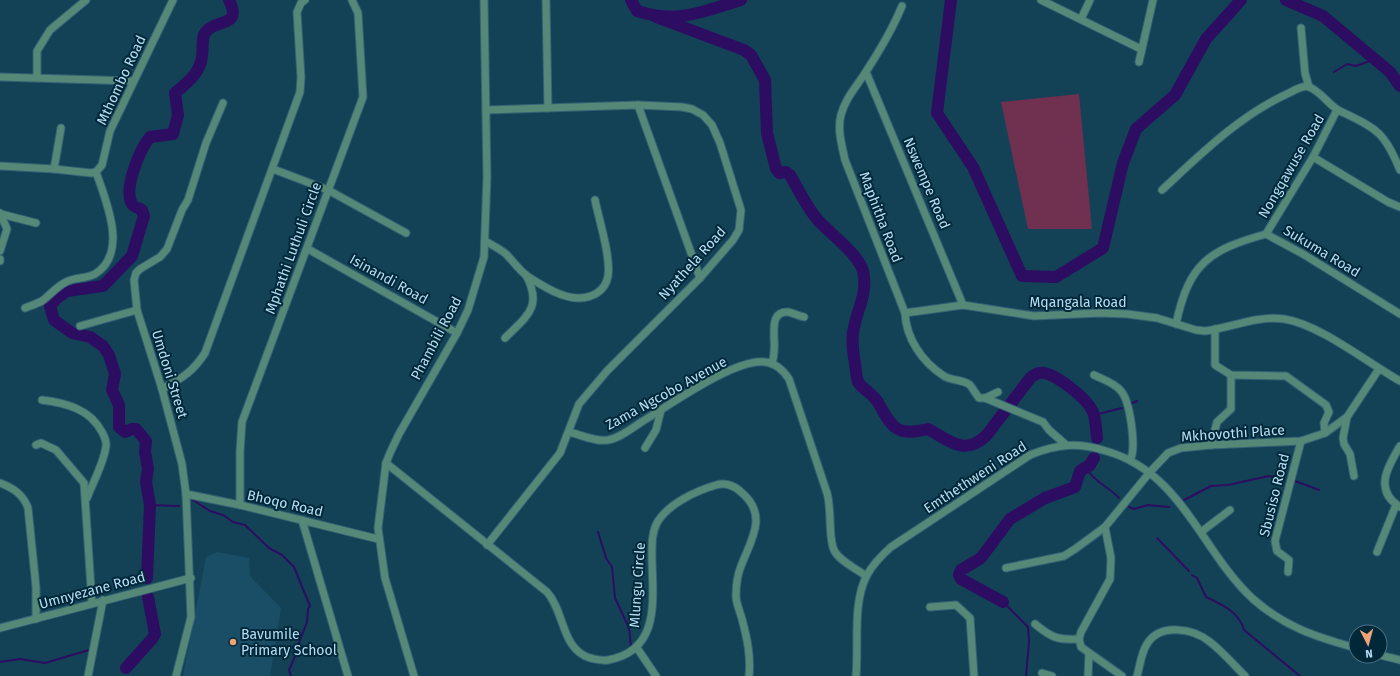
<svg xmlns="http://www.w3.org/2000/svg" width="1400" height="676" font-family="'Fira Sans',sans-serif">
  <style>
    .built { fill: #194e66 }
    .pitch { fill: #703050 }
    .lines { fill: none; stroke-linecap: round; stroke-linejoin: round }
    .stream { stroke: #2c0d61; stroke-width: 2 }
    .river { stroke: #2c0d61; stroke-width: 12 }
    .minor-casing { stroke: #346176; stroke-width: 9 }
    .minor { stroke: #568877; stroke-width: 7 }
    .poi-dot { fill: #efa376; stroke: #012838; stroke-width: 1.5 }
    .labels { text-anchor: middle; stroke-width: 4; stroke-linejoin: round; paint-order: stroke }
    .street-label { font-size: 14px; fill: #b6def4; stroke: #012838 }
    .poi-label { font-size: 14px; fill: #b6def4; stroke: #012838; text-anchor: start }
  </style>
  <rect width="100%" height="100%" fill="#134257"/>
  <polygon class="built" points="217,552 249,558 250,576 281,608 270,676 183,676 206,557"/>
  <polygon class="pitch" points="1079,94 1092,229 1028,229 1001,102"/>
  <g class="lines">
    <g class="stream">
      <polyline points="1334,72 1347,64 1356,66 1375,59"/>
      <polyline points="1130,404 1137,401"/>
      <polyline points="1094,415 1122,408"/>
      <path d="M1086,468c9,15 22,18 33,30"/>
      <polyline points="1295,481 1319,490"/>
      <polyline points="193,500 210,511 223,515 233,522 245,525 269,548 282,555 294,567 310,606 308,609 307,622 298,645 293,647 296,654 289,670 291,676"/>
      <polyline points="1184,500 1211,486 1228,485 1269,476 1284,478"/>
      <polyline points="150,505 179,506"/>
      <polyline points="1129,507 1134,509 1148,505 1169,507"/>
      <polyline points="598,532 606,558 612,567 615,598 629,628 631,647"/>
      <polyline points="1157,538 1189,571"/>
      <path d="M1192,575l5,3 9,19c17,8 33,15 38,33l56,46"/>
      <polyline points="1003,602 1028,627 1029,642 1026,676"/>
      <polyline points="0,662 20,659 45,663 89,650"/>
    </g>
    <g class="river">
      <path d="M631,0l6,11c41,13 64,1 104,-11"/>
      <polyline points="951,0 937,113 973,167 1022,276 1056,277 1103,248 1123,163 1136,129 1175,95 1206,39 1241,0"/>
      <polyline points="1286,0 1323,16 1390,72 1400,86"/>
      <path d="M656,17l88,33 7,5 14,25 2,53 9,36 3,4 7,-1 4,3c8,14 16,31 27,44 13,15 40,33 46,52 5,21 -5,37 -9,56 -3,12 -1,25 1,37 1,5 1,12 3,18 5,8 16,12 21,22 14,26 19,32 49,25 22,12 36,27 58,7l45,-59c4,-2 7,-5 12,-4 13,1 43,25 49,37 4,7 4,20 5,28"/>
      <path d="M147,578l3,-73 -4,-23 2,-13 -3,-17 1,-11 -10,-12h-4l-7,3 -6,-5v-22l-7,-15 3,-16 -6,-19 -6,-9 -13,-9 -18,-4 -18,-13 -4,-14 7,-8 10,-7 36,-5 29,-30 12,-40 -2,-6c-4,-2 -8,-3 -10,-6 -9,-15 8,-55 18,-67l23,-3 5,-19 -3,-22c12,-10 25,-20 27,-36 1,-7 0,-16 2,-22 8,-18 40,-5 25,-35"/>
      <polyline points="1003,602 961,579 959,575 961,570 981,558 1010,519 1045,498 1075,487 1080,471 1090,465 1094,458"/>
      <polyline points="126,668 152,639 155,634 148,597"/>
    </g>
    <defs>
      <g id="minor">
        <polyline points="546,0 548,108"/>
        <polyline points="1041,0 1141,49"/>
        <path d="M902,6c-9,22 -22,44 -35,64 -9,15 -22,28 -26,45 -4,14 1,31 4,45l60,153c1,25 17,49 39,63 7,5 19,3 26,9 3,4 6,9 9,13h6l13,-6"/>
        <polyline points="1081,19 1090,0"/>
        <polyline points="1301,28 1305,73 1309,87"/>
        <polyline points="1139,62 1153,0"/>
        <polyline points="866,72 963,305"/>
        <polyline points="0,77 133,81"/>
        <polyline points="37,77 37,51 50,30 86,0"/>
        <polyline points="638,105 700,278"/>
        <polyline points="486,110 638,105 682,107 692,109 703,115 712,125 720,143 741,210 739,230 733,240 700,278 607,371 579,404 560,453 487,545"/>
        <polyline points="1313,157 1388,202 1400,207"/>
        <polyline points="0,166 54,169 91,173 96,172"/>
        <polyline points="54,169 61,128"/>
        <polyline points="273,169 328,190 406,233"/>
        <polyline points="96,172 102,165 110,131 173,0"/>
        <path d="M1162,190c39,-36 78,-75 127,-97 6,-3 14,-8 20,-6 12,4 20,19 31,24 37,18 44,20 60,59"/>
        <polyline points="0,213 7,229 0,251"/>
        <polyline points="1,214 36,223"/>
        <polyline points="1266,234 1313,157 1337,110"/>
        <path d="M485,241c7,4 15,8 21,13 7,7 13,16 21,22 20,13 48,31 70,17 6,-4 10,-10 11,-17 3,-19 -9,-56 -13,-76"/>
        <polyline points="308,249 457,333"/>
        <polyline points="0,259 0,261"/>
        <path d="M25,308c5,-2 11,-4 17,-7 8,-6 14,-14 24,-19 9,-5 20,-3 29,-8 34,-21 11,-73 1,-102"/>
        <path d="M905,313l58,-8 71,11 66,-3 27,1 30,4 39,12 9,1c25,-3 53,-16 79,-12 35,5 84,44 116,62"/>
        <path d="M1176,324c13,-61 33,-74 90,-90l37,20 97,60"/>
        <polyline points="80,326 137,310"/>
        <polyline points="1215,329 1215,365 1231,375 1286,376 1326,405 1329,412 1324,423 1325,433"/>
        <path d="M505,338c22,-22 38,-31 21,-63"/>
        <path d="M772,364c2,-8 3,-17 2,-26 0,-10 -2,-27 14,-26 5,1 11,4 16,5"/>
        <path d="M1094,375c8,4 21,8 27,16 9,10 16,58 9,69"/>
        <path d="M162,389c20,-11 30,-16 43,-36l95,-261 1,-15 -4,-65 4,-9 4,-3"/>
        <polyline points="985,398 1043,422 1049,430 1065,444"/>
        <path d="M42,400c24,3 48,9 60,32 2,4 5,9 4,14 -2,17 -13,36 -19,52"/>
        <polyline points="1347,417 1343,438 1344,444 1350,454 1354,476"/>
        <path d="M569,432c12,3 27,10 39,8 12,-2 24,-12 35,-19 27,-16 92,-63 122,-59 11,1 18,8 24,17l38,114c5,17 1,44 7,57 5,11 23,19 32,26"/>
        <polyline points="36,445 41,443 56,450 84,483 92,603"/>
        <polyline points="1211,445 1217,422 1231,409 1231,375"/>
        <path d="M1400,446c-12,20 -27,44 0,61"/>
        <polyline points="645,448 656,430 661,410"/>
        <path d="M386,463l161,129c18,20 14,57 43,66 5,1 12,3 18,2 52,-9 45,-59 44,-100 0,-14 -1,-27 6,-39 12,-18 38,-30 58,-36 9,-3 19,1 25,7 28,23 10,48 0,74 -4,10 -5,20 -5,30 0,7 4,16 6,23 5,19 9,37 7,57"/>
        <path d="M0,483c13,5 23,11 28,25l8,79v32"/>
        <polyline points="186,494 240,505 378,539"/>
        <polyline points="240,505 240,451 242,422 363,97 358,13 352,0"/>
        <polyline points="302,520 348,676"/>
        <polyline points="1105,527 1111,558 1110,579 1081,632 1079,639 1081,647 1122,676"/>
        <polyline points="1201,532 1230,510"/>
        <polyline points="1377,552 1396,505"/>
        <polyline points="1006,568 1064,556 1075,549 1105,527 1150,472 1168,453 1181,448 1211,445 1301,441 1325,433 1347,417 1379,369"/>
        <polyline points="1288,572 1289,560 1277,551 1275,541 1301,441"/>
        <polyline points="930,607 956,605 970,618 974,676"/>
        <path d="M1035,624c17,14 22,16 44,15"/>
        <polyline points="0,628 191,578"/>
        <polyline points="637,648 656,676"/>
        <polyline points="1380,655 1400,660"/>
        <polyline points="1042,673 1052,676"/>
        <polyline points="88,676 103,600"/>
        <polyline points="176,676 191,617 186,494 182,464 162,389 137,310 134,280 136,273 140,269 160,257 167,249 182,210 188,200 206,143 223,103"/>
        <polyline points="414,676 385,578 378,528 386,463 390,453 399,434 457,333 468,310 484,257 487,177 484,0"/>
        <path d="M856,676c3,-31 -4,-73 11,-101 6,-11 15,-20 24,-28l139,-92c27,-11 47,-13 76,-4 77,22 94,99 147,148 32,28 63,38 103,49"/>
        <polyline points="1088,676 1089,654"/>
        <path d="M1137,676c3,-10 4,-23 10,-32 13,-21 46,-16 63,-2 13,10 24,23 35,34"/>
      </g>
    </defs>
    <use href="#minor" class="minor-casing"/>
    <use href="#minor" class="minor"/>
  </g>
  <circle class="poi-dot" cx="233" cy="642" r="4"/>
  <g class="labels">
    <g class="street-label">
      <text transform="translate(121 80) rotate(-65)" y="5">Mthombo Road</text>
      <text transform="translate(1291 166) rotate(-60)" y="5">Nongqawuse Road</text>
      <text transform="translate(927 183) rotate(67)" y="5">Nswempe Road</text>
      <text transform="translate(881 217) rotate(69)" y="5">Maphitha Road</text>
      <text transform="translate(293 248) rotate(-70)" y="5">Mphathi Luthuli Circle</text>
      <text transform="translate(1322 251) rotate(31)" y="5">Sukuma Road</text>
      <text transform="translate(692 263) rotate(-48)" y="5">Nyathela Road</text>
      <text transform="translate(389 279) rotate(29)" y="5">Isinandi Road</text>
      <text x="1078" y="307">Mqangala Road</text>
      <text transform="translate(436 338) rotate(-62)" y="5">Phambili Road</text>
      <text transform="translate(170 374) rotate(73)" y="5">Umdoni Street</text>
      <text transform="translate(666 393) rotate(-29)" y="5">Zama Ngcobo Avenue</text>
      <text transform="translate(1233 433) rotate(-4)" y="5">Mkhovothi Place</text>
      <text transform="translate(975 477) rotate(-33)" y="5">Emthethweni Road</text>
      <text transform="translate(1274 495) rotate(-76)" y="5">Sbusiso Road</text>
      <text transform="translate(285 503) rotate(13)" y="5">Bhoqo Road</text>
      <text transform="translate(637 585) rotate(-86)" y="5">Mlungu Circle</text>
      <text transform="translate(92 590) rotate(-15)" y="5">Umnyezane Road</text>
    </g>
    <g class="poi-label">
      <text x="241" y="639">Bavumile<tspan x="241" dy="16">Primary School</tspan></text>
    </g>
  </g>
  <g transform="translate(1368 644) rotate(174)"><circle r="19" fill="#012838" stroke="#497183"/>
  <path d="M0-3L7 15L0 10L-7 15Z" fill="#efa376"/>
  <text y="-6" font-size="11" font-weight="bold" text-anchor="middle" fill="#b6def4">N</text>
  </g>
</svg>
